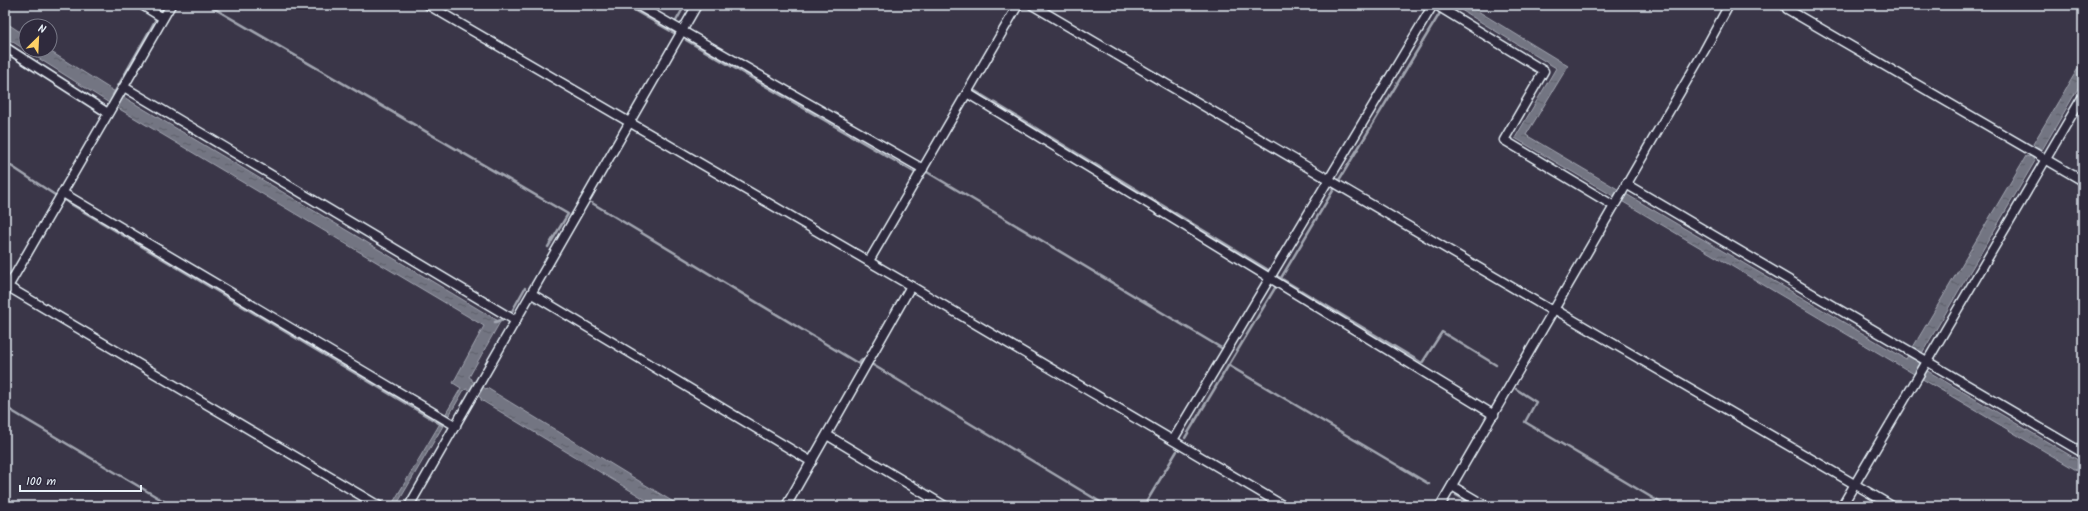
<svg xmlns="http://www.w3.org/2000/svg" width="2088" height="511" font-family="Kalam,sans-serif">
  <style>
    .water { fill: url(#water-ripples); stroke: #a2a6b1 }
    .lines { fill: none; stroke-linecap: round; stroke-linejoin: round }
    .stream { stroke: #a2a6b1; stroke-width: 2.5 }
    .minor-casing { stroke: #e8f1f8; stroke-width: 11 }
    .minor { stroke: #2f2a3d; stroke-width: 8 }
  </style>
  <defs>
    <pattern id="water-ripples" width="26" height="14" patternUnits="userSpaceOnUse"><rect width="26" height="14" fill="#737482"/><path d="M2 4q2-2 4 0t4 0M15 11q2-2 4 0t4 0" fill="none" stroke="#5f6069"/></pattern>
  </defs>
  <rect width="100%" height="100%" fill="#3a3648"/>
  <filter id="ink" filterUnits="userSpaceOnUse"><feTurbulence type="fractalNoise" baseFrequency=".025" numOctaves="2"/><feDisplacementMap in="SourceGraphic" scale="8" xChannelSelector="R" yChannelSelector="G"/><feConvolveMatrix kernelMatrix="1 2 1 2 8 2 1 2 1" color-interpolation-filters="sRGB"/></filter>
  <g filter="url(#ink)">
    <g class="water">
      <polygon points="1453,5 1468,5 1568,66 1526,135 1906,359 2026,156 2029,157 2035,146 2033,144 2083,60 2083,80 2042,150 2039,148 2033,159 2035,161 1918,360 1920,361 1919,368 1926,370 2083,463 2083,474 1515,138 1556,68"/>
      <polygon points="5,22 26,36 26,50 48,50 112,90 500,322 469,377 472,379 472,381 486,389 487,388 680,506 656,506 481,400 481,398 467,389 464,390 396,506 391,506 461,388 453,383 484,326 106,101 5,37"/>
    </g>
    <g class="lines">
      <g class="stream">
        <polyline points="208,5 568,214 548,247"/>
        <polyline points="625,5 674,33"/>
        <polyline points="161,11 164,5"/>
        <polyline points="676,21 685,5"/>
        <polyline points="686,40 914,172"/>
        <polyline points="975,91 1270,271"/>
        <polyline points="113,95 156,19"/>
        <polyline points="5,122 7,123 5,127"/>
        <polyline points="5,162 55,195"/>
        <polyline points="927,172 1223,349"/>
        <polyline points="1339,180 1440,13"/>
        <polyline points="64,200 442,425"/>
        <polyline points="592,203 859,364 862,359"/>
        <polyline points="1277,276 1422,363 1442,332 1496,365"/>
        <polyline points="1281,278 1334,189"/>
        <polyline points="511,313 525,288"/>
        <polyline points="495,322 504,319"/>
        <polyline points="873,365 1107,506"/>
        <polyline points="1228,365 1429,484"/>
        <polyline points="1516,389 1536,402 1525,422 1666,506"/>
        <polyline points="5,407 172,506"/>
        <polyline points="1185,438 1275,288"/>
        <polyline points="1456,495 1476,506"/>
        <polyline points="1144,506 1177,451"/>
      </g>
      <defs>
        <g id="minor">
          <polyline points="142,5 163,18"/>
          <polyline points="428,5 911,286 1284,506"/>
          <polyline points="637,5 923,169"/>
          <polyline points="1032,5 1549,309 1554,309 1892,506"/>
          <polyline points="1436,5 1544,71 1504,140 1614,206"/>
          <polyline points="1785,5 1787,9 2083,181"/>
          <polyline points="5,47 108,113"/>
          <polyline points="124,87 516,321"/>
          <polyline points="967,93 1494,415"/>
          <polyline points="1626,184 2083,453"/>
          <polyline points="63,193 456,426"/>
          <polyline points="869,261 1018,5"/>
          <polyline points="5,285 379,506"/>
          <polyline points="5,292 171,5"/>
          <polyline points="532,294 812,462"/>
          <polyline points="827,435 945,506"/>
          <polyline points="1173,440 1433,5"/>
          <polyline points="1452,486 1486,506"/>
          <polyline points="409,506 697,5"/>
          <polyline points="786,506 911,286"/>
          <polyline points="1440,506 1704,51 1729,5"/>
          <polyline points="1842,506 2083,96"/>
        </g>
      </defs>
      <use href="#minor" class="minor-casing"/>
      <use href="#minor" class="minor"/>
    </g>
  </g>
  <rect width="2088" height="511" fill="none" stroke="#2f2a3d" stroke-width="20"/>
  <rect x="10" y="10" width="2068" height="491" fill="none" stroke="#e8f1f8" stroke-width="1.5" filter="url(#ink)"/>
  <g transform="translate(38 38) rotate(24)"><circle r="19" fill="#2f2a3d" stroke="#797a88"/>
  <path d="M0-3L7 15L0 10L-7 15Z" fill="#ffd166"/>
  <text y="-6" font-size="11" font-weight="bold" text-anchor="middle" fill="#e8f1f8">N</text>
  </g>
  <path d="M20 485v6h121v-6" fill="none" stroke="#e8f1f8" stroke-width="2"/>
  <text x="26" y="485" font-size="12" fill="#e8f1f8" stroke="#2f2a3d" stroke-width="3" paint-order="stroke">100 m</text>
</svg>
